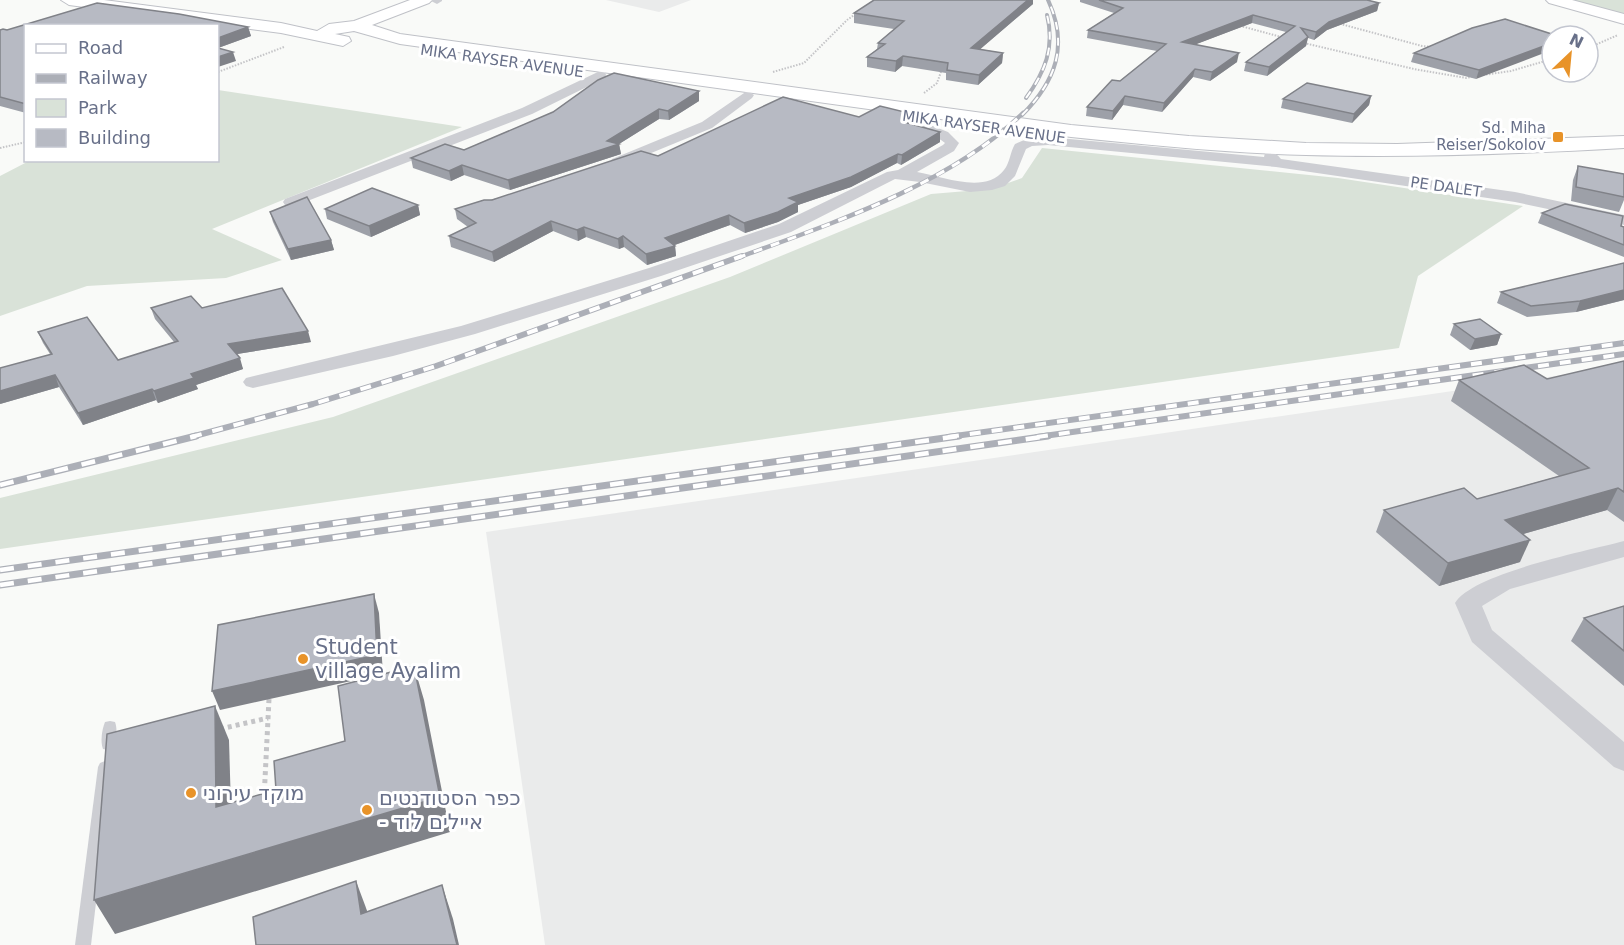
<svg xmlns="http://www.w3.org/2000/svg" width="1624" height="945" font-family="'DejaVu Sans','Noto Sans Hebrew',sans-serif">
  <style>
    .built { fill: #eaebeb }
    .green { fill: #d9e2d8 }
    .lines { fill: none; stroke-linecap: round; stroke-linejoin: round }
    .secondary-casing { stroke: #bfc1c7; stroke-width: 2 }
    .path-far1 { stroke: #c4c4c7; stroke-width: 2; stroke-dasharray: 1.5 1.5; stroke-linecap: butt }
    .path { stroke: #c4c4c7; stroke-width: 5; stroke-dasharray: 4 4; stroke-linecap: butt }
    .lane { fill: #cdced3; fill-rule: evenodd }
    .street { fill: #cdced3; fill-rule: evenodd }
    .secondary { fill: #fff; fill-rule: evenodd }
    .rail-far3-casing { stroke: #acafb7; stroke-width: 4 }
    .rail-far2-casing { stroke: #acafb7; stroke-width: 4.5 }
    .rail-far1-casing { stroke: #acafb7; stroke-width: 6 }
    .rail-casing { stroke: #acafb7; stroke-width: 7 }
    .rail-far3 { stroke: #fff; stroke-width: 2; stroke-dasharray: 8; stroke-linecap: butt }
    .rail-far2 { stroke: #fff; stroke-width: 3; stroke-dasharray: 9; stroke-linecap: butt }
    .rail-far1 { stroke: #fff; stroke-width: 4; stroke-dasharray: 11; stroke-linecap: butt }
    .rail { stroke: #fff; stroke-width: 4.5; stroke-dasharray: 14; stroke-linecap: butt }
    .wall { fill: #9da0a8 }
    .shaded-wall { fill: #808288 }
    .building { fill: #b7bac3; stroke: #808288; stroke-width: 1.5 }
    .poi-dot { fill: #e89329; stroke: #fff; stroke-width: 2 }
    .labels { text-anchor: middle; stroke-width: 6; stroke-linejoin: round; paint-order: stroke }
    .far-street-label { font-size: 15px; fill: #687089; stroke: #fff }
    .far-poi-label { font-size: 15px; fill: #687089; stroke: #fff; text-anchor: end }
    .near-poi-label { font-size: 21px; fill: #687089; stroke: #fff; text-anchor: start }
  </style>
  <rect width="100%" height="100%" fill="#f9faf8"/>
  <g class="built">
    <polygon points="606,0 691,0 659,12"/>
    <polygon points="1624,366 1624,945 545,945 486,532"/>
  </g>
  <g class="green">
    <polygon points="1567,0 1624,0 1624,14"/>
    <polygon points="218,90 462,127 212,229 282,260 226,278 87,286 0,316 0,176 29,161 218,160"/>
    <polygon points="1042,148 1338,178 1523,206 1418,276 1399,348 0,549 0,498 333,417 730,277 931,194 991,189 1022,178"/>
  </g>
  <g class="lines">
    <defs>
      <g id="secondary">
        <path d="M61,0h43l177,23 36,8 12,-7 25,-3 56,-21h22l-3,3 -57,22 28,9 671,91 118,11 117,7 91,1 227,-8v12c-106,6 -212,10 -318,7 -78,-2 -157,-10 -235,-18l-671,-93 -46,-13 -19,3 14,3 2,4 -8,5 -62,-13 -212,-28z"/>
        <polygon points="1546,0 1572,0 1624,14 1624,24 1549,3"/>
      </g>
    </defs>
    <use href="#secondary" class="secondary-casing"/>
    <g class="path-far1">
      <polyline points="1337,23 1422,46 1434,47"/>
      <polyline points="1237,25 1285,38"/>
      <polyline points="1304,43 1414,69 1466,78 1475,76"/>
      <polyline points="1588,48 1618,35"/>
      <polyline points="218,72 284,47"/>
      <polyline points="773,72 804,63 847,20 876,0"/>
      <polyline points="1483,75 1511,71 1552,59"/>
      <polyline points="924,93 937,83 942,69"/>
      <polyline points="0,148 26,142"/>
    </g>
    <g class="path">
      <polyline points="220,729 268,718"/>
      <polyline points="264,799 269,699"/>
    </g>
    <g class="lane">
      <path d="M110,721l5,1c3,7 1,20 -2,27l-5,1 -5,-1c-3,-7 -1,-20 2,-27z"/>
      <polygon points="105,761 110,763 112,767 91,945 75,945 98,767 100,763"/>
    </g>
    <g class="street">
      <polygon points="429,0 442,0 442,1 437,4"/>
      <polygon points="600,71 605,72 606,75 605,78 532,114 297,205 285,205 283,202 285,199 522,108"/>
      <polygon points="747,91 754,95 752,98 712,128 622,165 617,166 610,162 612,159 702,122"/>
      <path d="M925,123l23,9 11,11 -5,8 -37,21c25,4 68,23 87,-2 6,-7 6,-18 11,-26l14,-6 19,-1 216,20 1,-4c8,-2 11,0 16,6l234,33 109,23v10l-109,-23 -239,-35 -228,-22 -16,1 -6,3 -11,27 -10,10 -13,4 -22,2 -50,-10 -25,-3 -104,53 -130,44 -186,58 -82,22 -140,32 -7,-2 -3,-4 3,-4 215,-52 188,-58 130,-44 108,-52 11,-2 45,-25 2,-2c-8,-7 -20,-9 -27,-16l2,-3z"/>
      <path d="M1624,541v16l-114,32 -28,17 10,24 132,112v29l-10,-4 -142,-125 -17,-39c18,-30 132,-52 169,-62z"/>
    </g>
    <use href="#secondary" class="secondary"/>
    <defs>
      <g id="rail-far3">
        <path d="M1026,98c19,-26 29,-51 21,-83"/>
        <path d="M1022,115c34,-34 47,-70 26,-115"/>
      </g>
      <path id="rail-far2" d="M737,258c96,-35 212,-73 286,-145"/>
      <g id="rail-far1">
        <polyline points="191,437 313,404 436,366 742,256"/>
        <polyline points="948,437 1624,343"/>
        <polyline points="1037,437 1624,354"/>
      </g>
      <g id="rail">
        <polyline points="0,485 196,436"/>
        <polyline points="0,570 959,436"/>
        <polyline points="0,585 1048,436"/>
      </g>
    </defs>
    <use href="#rail-far3" class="rail-far3-casing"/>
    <use href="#rail-far2" class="rail-far2-casing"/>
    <use href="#rail-far1" class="rail-far1-casing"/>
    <use href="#rail" class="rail-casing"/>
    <use href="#rail-far3" class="rail-far3"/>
    <use href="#rail-far2" class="rail-far2"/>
    <use href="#rail-far1" class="rail-far1"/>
    <use href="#rail" class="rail"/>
  </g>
  <g class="wall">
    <polygon points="874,0 1033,0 1033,4 980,49 1003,53 1002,63 978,85 946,80 946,73 902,66 895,72 867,67 867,57 877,49 878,43 894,29 854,23 854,13"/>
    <polygon points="1080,0 1367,0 1379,3 1377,11 1327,30 1314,40 1308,38 1306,46 1267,76 1244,71 1246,62 1286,32 1252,23 1196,44 1237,62 1210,81 1193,77 1162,112 1123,105 1112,120 1086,116 1087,107 1157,51 1087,38 1088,30 1114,13 1080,2"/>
    <polygon points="97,3 179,14 248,27 251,36 218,48 218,26 26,26 26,113 0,106 0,30 3,29 7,30"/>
    <polygon points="1505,19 1476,79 1411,62 1414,53"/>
    <polygon points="1371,96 1369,105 1352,123 1281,108 1283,99"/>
    <polygon points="699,101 669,120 659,119 619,144 621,154 510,190 464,175 451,181 413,168 411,158 464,150 553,112"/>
    <polygon points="859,117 917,125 916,125 940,132 940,142 901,165 897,163 851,187 798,205 798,212 778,222 745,233 730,225 675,245 675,246 676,256 647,265 624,247 619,249 586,237 578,241 553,231 494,262 451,247 449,236 468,227 457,219 455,209 658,156"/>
    <polygon points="1578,166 1624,174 1624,200 1619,212 1571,201 1573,180"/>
    <polygon points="418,205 420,215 371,237 327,219 325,209"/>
    <polygon points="270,212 331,240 334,250 291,260 273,222"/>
    <polygon points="1542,213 1621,226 1624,227 1624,257 1538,223"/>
    <polygon points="1624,263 1624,300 1576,312 1527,317 1497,303 1501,292"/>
    <polygon points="151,308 202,308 311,342 237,354 243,369 196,385 198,389 158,403 156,400 83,425 59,387 0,404 50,354 43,343 38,332 118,360 174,342 155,319"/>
    <polygon points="1454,324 1501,334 1497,345 1470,350 1450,335"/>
    <polygon points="1624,361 1624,522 1607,510 1523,534 1520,562 1439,586 1376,532 1384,510 1477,499 1559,476 1451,401 1459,380 1547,379"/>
    <polygon points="1624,606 1624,686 1571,641 1584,618"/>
  </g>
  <g class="shaded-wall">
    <polygon points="1028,0 1033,0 1033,4 970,58 971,48"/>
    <polygon points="1379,3 1377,11 1327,30 1314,40 1316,32 1329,22"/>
    <polygon points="1253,15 1252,23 1181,50 1182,42"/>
    <polygon points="248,27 251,36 218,48 218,38"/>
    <polygon points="1308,37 1306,46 1267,76 1269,67"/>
    <polygon points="1552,43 1552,50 1476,79 1479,70"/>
    <polygon points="233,52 236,61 218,67 218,57"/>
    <polygon points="1003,53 1002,63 978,85 979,75"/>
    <polygon points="1239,53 1237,62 1210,81 1212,72"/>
    <polygon points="903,56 902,66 895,72 896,61"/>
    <polygon points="1195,69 1193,77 1162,112 1164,103"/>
    <polygon points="699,91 699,101 669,120 668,111"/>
    <polygon points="1125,96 1123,105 1112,120 1113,111"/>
    <polygon points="1371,96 1369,105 1352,123 1354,114"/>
    <polygon points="659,109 659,119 619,144 621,154 510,190 508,180 607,141"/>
    <polygon points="917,115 917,125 906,132 907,123"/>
    <polygon points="940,132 940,142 901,165 902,155"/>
    <polygon points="898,154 897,163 851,187 798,205 798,212 778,222 745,233 744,223 789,198"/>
    <polygon points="462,165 464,175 451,181 449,171"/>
    <polygon points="418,205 420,215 371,237 369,226"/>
    <polygon points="729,215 730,225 666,248 665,238"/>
    <polygon points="551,221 553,231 494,262 492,252"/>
    <polygon points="584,227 586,237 578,241 577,230"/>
    <polygon points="623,236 624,247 619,249 618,239"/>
    <polygon points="331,240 334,250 291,260 288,249"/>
    <polygon points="675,246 676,256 647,265 646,254"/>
    <polygon points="1624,290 1624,300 1576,312 1580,301"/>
    <polygon points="308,331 311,342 231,355 228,344"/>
    <polygon points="1501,334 1497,345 1470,350 1475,339"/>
    <polygon points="240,358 243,369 196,385 198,389 158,403 154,391 191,374"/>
    <polygon points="55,375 59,387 0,404 0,391"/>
    <polygon points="152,389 156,400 83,425 78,413"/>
    <polygon points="1618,488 1607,510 1495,542 1505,520"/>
    <polygon points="1530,540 1520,562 1439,586 1448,563"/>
    <polygon points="374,594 379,613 383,674 220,710 212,691"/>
    <polygon points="414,666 424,700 450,832 115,934 94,900 440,797"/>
    <polygon points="215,706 229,740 232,842 216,807"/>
    <polygon points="356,881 369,916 361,914"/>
    <polygon points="442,885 453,919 459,945 457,945"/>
  </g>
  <g class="building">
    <polygon points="874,0 1028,0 971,48 1003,53 979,75 947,70 948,63 903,56 896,61 867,57 885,44 878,43 904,21 854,13"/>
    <polygon points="1099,0 1367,0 1379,3 1329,22 1316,32 1301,28 1308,37 1269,67 1246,62 1295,26 1253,15 1182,42 1239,53 1212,72 1195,69 1164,103 1125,96 1113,111 1087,107 1112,80 1120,81 1166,44 1088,30 1123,8"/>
    <polygon points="97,3 179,14 248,27 218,38 218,26 26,26 26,104 0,97 0,30 3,29 7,30"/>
    <polygon points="1505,19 1558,36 1552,36 1552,43 1479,70 1414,53 1472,28"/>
    <polygon points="218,48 233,52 218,57"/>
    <polygon points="614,73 699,91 668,111 659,109 607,141 619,144 508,180 462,165 449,171 411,158 445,144 464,150 553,112 598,80"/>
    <polygon points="1307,83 1371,96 1354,114 1283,99"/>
    <polygon points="783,97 859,117 880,106 917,115 907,123 940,132 902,155 898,154 851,177 789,198 798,202 778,212 744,223 729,215 665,238 675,246 646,254 623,236 618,239 584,227 577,230 551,221 492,252 449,236 476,223 455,209 484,200 492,200 641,151 658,156"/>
    <polygon points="1578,166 1624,174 1624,197 1576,187"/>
    <polygon points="372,188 418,205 369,226 325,209"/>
    <polygon points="307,197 331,240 288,249 270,212"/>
    <polygon points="1565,204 1623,216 1621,226 1624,227 1624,245 1542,213"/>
    <polygon points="1624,263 1624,290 1580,301 1531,306 1501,292"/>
    <polygon points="282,288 308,331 228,344 240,358 191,374 194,378 154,391 152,389 78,413 55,375 0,391 0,368 52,354 38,332 87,317 118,360 178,341 151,308 191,296 202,308"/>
    <polygon points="1480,319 1501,334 1475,339 1454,324"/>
    <polygon points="1624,361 1624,492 1618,488 1505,520 1530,540 1448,563 1384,510 1464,488 1477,499 1589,468 1459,380 1524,365 1547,379"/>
    <polygon points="374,594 377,655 212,691 218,625"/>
    <polygon points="1624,606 1624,651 1584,618"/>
    <polygon points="414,666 440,797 94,900 107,734 215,706 216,807 276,790 274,761 345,741 338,686"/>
    <polygon points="356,881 361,914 442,885 457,945 256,945 253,917"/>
  </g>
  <g class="poi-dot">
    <rect x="1552" y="131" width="12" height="12" rx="3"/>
    <circle cx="303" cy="659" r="6"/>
    <circle cx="191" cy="793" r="6"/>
    <circle cx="367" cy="810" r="6"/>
  </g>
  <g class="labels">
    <g class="far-street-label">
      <text transform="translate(502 61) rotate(8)" y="5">MIKA RAYSER AVENUE</text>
      <text transform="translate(984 127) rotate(8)" y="5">MIKA RAYSER AVENUE</text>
      <text transform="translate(1446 187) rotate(8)" y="5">PE DALET</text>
    </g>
    <g class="far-poi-label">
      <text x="1546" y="133">Sd. Miha<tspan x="1546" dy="17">Reiser/Sokolov</tspan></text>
    </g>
    <g class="near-poi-label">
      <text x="315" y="654">Student<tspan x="315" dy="24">village Ayalim</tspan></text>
      <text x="203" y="800">מוקד עירוני</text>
      <text x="379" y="805">כפר הסטודנטים<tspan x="379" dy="24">- איילים לוד</tspan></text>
    </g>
  </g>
  <rect x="24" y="24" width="195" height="138" fill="#ffffff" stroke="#c3c6d0" stroke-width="1.5"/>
  <rect x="36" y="44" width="30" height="9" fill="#ffffff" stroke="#c3c6d0" stroke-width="1.5"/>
  <text x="78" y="54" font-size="18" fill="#687089">Road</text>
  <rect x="36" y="74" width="30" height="9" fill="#acafb7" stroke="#c3c6d0" stroke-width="1.5"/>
  <text x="78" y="84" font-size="18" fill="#687089">Railway</text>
  <rect x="36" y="99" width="30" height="18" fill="#d9e2d8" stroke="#c3c6d0" stroke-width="1.5"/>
  <text x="78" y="114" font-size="18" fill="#687089">Park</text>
  <rect x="36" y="129" width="30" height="18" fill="#b7bac3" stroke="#c3c6d0" stroke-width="1.5"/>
  <text x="78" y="144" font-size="18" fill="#687089">Building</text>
  <g transform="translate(1570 54) rotate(26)"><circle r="28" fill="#ffffff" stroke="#c3c6d0" stroke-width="1.5"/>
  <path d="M0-4.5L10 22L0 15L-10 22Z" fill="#e89329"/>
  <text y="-9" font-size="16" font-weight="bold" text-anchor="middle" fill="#687089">N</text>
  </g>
</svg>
